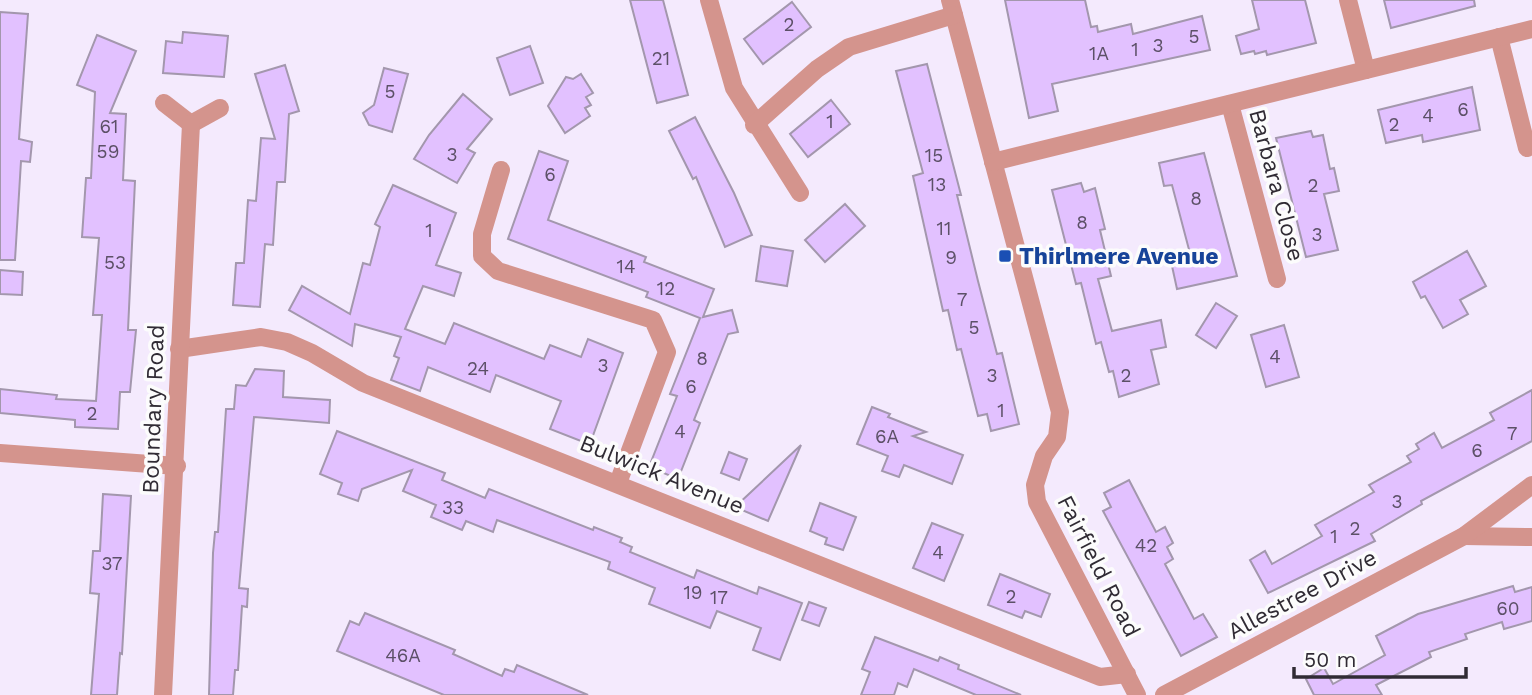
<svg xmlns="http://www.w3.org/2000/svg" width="1532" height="695" font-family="'Work Sans',sans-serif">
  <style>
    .building { fill: #e2c1ff; stroke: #a397ad; stroke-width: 2 }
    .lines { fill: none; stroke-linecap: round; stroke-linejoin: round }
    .street { stroke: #d4948d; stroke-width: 18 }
    .transit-dot { fill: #1a4fb4; stroke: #fcfcfc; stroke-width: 2.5 }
    .labels { text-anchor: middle; stroke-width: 7; stroke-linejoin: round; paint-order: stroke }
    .number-label { font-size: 19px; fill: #5c5067 }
    .street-label { font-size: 23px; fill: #302b34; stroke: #fcfcfc }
    .transit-label { font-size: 23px; font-weight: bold; fill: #164399; stroke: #fcfcfc; text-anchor: start }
  </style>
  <rect width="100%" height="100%" fill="#f4eafd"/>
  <g class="building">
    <polygon points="630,0 663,0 688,95 657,103"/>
    <polygon points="1005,0 1085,0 1091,27 1097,26 1098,32 1131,24 1133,34 1202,16 1210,50 1052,84 1058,111 1029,118"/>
    <polygon points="1252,0 1305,0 1316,43 1267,55 1266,51 1255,54 1254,51 1241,54 1236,36 1259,29"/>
    <polygon points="1384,0 1474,0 1475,6 1391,28"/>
    <polygon points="792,2 811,27 763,64 744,39"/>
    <polygon points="0,12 28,14 19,139 32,142 30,162 21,161 15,260 0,260"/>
    <polygon points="183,32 228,36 224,77 163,73 166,41 182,43"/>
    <polygon points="97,35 136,51 110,113 126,114 123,180 135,181 128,330 136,330 130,392 120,392 118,429 75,427 75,420 0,413 0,389 57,395 56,399 96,401 102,315 93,315 99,238 82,237 86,178 91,178 95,92 77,85"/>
    <polygon points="530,46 543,83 510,95 497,58"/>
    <polygon points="927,64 961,195 957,195 978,281 997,354 1002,353 1019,424 991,431 987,414 978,416 961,349 957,350 948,310 943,311 913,176 923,173 896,71"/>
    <polygon points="285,65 299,111 289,114 285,182 277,182 273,245 265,244 260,307 233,305 236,263 244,263 248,200 256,201 261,138 275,139 255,74"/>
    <polygon points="384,68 408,74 392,132 369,125 363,113 374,105"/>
    <polygon points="581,74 593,93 586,97 591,105 585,108 590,116 565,133 548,106 566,77 573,79"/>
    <polygon points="1472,87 1480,130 1423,142 1422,135 1386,143 1378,110"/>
    <polygon points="463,94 492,119 467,149 475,153 457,183 414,159 429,135"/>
    <polygon points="831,100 850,124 808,157 790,134"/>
    <polygon points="695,117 734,193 752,235 725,247 696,177 693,179 669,131"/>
    <polygon points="1311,131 1313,137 1323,135 1330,169 1334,168 1339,191 1324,194 1338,250 1306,257 1276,138"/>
    <polygon points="539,151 568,161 548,220 646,257 644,262 714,289 703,317 732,310 738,332 728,334 694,420 700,423 678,479 649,467 677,396 670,394 700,318 646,297 648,292 508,239"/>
    <polygon points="1204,153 1237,276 1177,289 1172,266 1192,261 1172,185 1164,186 1159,163"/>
    <polygon points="1081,183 1084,192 1095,188 1105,229 1100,230 1111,276 1098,279 1112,331 1161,320 1166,347 1151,350 1159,384 1119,397 1113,371 1109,372 1101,342 1096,344 1081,283 1076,284 1052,190"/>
    <polygon points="393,185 456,213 436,265 461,273 454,296 423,286 405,329 445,344 454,323 544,359 550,345 581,357 588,339 623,353 591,441 588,440 586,443 550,429 561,401 496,375 490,392 428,367 420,391 391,380 399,358 394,356 401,337 355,324 352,346 289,310 302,286 350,314 363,263 370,265 380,227 375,224"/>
    <polygon points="845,204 865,226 825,262 805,240"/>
    <polygon points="761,246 793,251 787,286 756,281"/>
    <polygon points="1467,251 1486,286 1460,300 1468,314 1443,328 1425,296 1421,298 1413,282"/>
    <polygon points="0,270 23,272 22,295 0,294"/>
    <polygon points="1216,303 1237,316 1216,348 1196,335"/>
    <polygon points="1284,325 1299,377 1266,387 1251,335"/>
    <polygon points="255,369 284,371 283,397 330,400 329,423 254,417 239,588 248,589 247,607 242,606 238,670 235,670 233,695 209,695 213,553 215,532 218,532 226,409 234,409 236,385 246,386"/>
    <polygon points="1532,390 1532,441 1421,501 1422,504 1371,534 1375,541 1268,593 1250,560 1265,551 1272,564 1322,536 1315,525 1374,492 1369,485 1411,462 1407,456 1419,449 1416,444 1434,433 1442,448 1494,420 1490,413"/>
    <polygon points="872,407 890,414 888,417 926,432 913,436 963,455 952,484 904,465 899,477 882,471 888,456 857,444"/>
    <polygon points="337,431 445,473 442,480 485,498 489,489 593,530 594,527 622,538 620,542 632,547 630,552 694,578 697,570 757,594 759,587 802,603 780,660 753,650 761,628 717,611 710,628 649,604 655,588 608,569 610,562 497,520 493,532 466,521 462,530 431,517 436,505 403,491 412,470 362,489 358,501 338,494 342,483 320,474"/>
    <polygon points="801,445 768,521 735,507"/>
    <polygon points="729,452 747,459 739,480 721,473"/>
    <polygon points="1129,480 1156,532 1165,527 1173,543 1167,547 1173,559 1165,564 1194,619 1203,614 1217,637 1181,656 1103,511 1111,507 1104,493"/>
    <polygon points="103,494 131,496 122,654 120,653 117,695 91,695 99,594 90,593 93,551 100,551"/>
    <polygon points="820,503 856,517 843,550 825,544 827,538 810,531"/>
    <polygon points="932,523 963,535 944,581 913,568"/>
    <polygon points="1000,574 1050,594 1041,617 1025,611 1022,618 988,605"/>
    <polygon points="1513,586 1515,592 1532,587 1532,621 1504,629 1502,622 1465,634 1467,639 1429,652 1431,657 1376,685 1382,695 1314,695 1306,679 1324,668 1333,684 1385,655 1376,636 1418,614"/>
    <polygon points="809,602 826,608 819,626 802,620"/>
    <polygon points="365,613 455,650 453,654 502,676 505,669 514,672 517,665 588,695 444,695 337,651 350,621 359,625"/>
    <polygon points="875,637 938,661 940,657 959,665 958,669 1021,695 976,695 914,669 907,687 898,683 894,695 861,695 870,672 862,669"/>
  </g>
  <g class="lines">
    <g class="street">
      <polyline points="709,0 734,88 800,193"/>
      <polyline points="950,0 1060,412 1057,437 1044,456 1035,485 1037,502 1137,695"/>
      <polyline points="1348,0 1366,70"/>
      <polyline points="1499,37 1527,148"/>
      <polyline points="164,103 191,124"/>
      <polyline points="1230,104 1277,279"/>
      <polyline points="191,124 220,108"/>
      <polyline points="754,125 817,69 849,47 954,15"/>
      <polyline points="993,162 1532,29"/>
      <polyline points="501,170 482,234 482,256 498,271 653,320 667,352 618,483"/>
      <polyline points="179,349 261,337 287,342 312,353 363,383 1100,677 1127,674"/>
      <polyline points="0,453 177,466"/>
      <polyline points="1464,536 1532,537"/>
      <path d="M163,695c11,-190 17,-381 28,-571"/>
      <polyline points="1164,695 1464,536 1532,485"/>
    </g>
  </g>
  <rect class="transit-dot" x="998" y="249" width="14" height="14" rx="3.5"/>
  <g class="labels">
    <g class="number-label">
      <text x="789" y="31">2</text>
      <text x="1194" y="43">5</text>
      <text x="1158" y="52">3</text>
      <text x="1135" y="56">1</text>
      <text x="1099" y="60">1A</text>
      <text x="661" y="65">21</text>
      <text x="390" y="98">5</text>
      <text x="1463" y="116">6</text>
      <text x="1428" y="122">4</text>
      <text x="830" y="128">1</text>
      <text x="1394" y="131">2</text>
      <text x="109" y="133">61</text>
      <text x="108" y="158">59</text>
      <text x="452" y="161">3</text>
      <text x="934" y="162">15</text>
      <text x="550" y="181">6</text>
      <text x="937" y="191">13</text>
      <text x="1313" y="192">2</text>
      <text x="1196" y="205">8</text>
      <text x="1082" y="229">8</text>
      <text x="944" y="235">11</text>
      <text x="429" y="237">1</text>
      <text x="1317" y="241">3</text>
      <text x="951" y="264">9</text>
      <text x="115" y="269">53</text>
      <text x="626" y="273">14</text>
      <text x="666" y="295">12</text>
      <text x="962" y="306">7</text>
      <text x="974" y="334">5</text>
      <text x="1275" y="363">4</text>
      <text x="702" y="365">8</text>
      <text x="603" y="372">3</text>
      <text x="478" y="375">24</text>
      <text x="992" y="382">3</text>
      <text x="1126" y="382">2</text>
      <text x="691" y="393">6</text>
      <text x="1001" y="417">1</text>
      <text x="92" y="420">2</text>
      <text x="680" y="438">4</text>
      <text x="1512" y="440">7</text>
      <text x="887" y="443">6A</text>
      <text x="1477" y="457">6</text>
      <text x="1397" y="508">3</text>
      <text x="453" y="514">33</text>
      <text x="1355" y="535">2</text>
      <text x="1334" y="543">1</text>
      <text x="1146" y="552">42</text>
      <text x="938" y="559">4</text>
      <text x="112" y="570">37</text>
      <text x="693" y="599">19</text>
      <text x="1011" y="603">2</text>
      <text x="719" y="604">17</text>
      <text x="1508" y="615">60</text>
      <text x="403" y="662">46A</text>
    </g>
    <g class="street-label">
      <text transform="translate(1277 185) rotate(75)" y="8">Barbara Close</text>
      <text transform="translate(153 409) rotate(-88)" y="8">Boundary Road</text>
      <text transform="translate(662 474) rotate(22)" y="8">Bulwick Avenue</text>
      <text transform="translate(1099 566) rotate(63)" y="8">Fairfield Road</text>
      <text transform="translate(1302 594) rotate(-28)" y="8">Allestree Drive</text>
    </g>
    <g class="transit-label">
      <text x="1019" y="264">Thirlmere Avenue</text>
    </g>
  </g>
  <path d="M1294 667v10h172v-10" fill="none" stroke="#302b34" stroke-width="3.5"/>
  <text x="1304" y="667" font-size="21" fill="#302b34" stroke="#fcfcfc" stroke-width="5" paint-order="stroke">50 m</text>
</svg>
